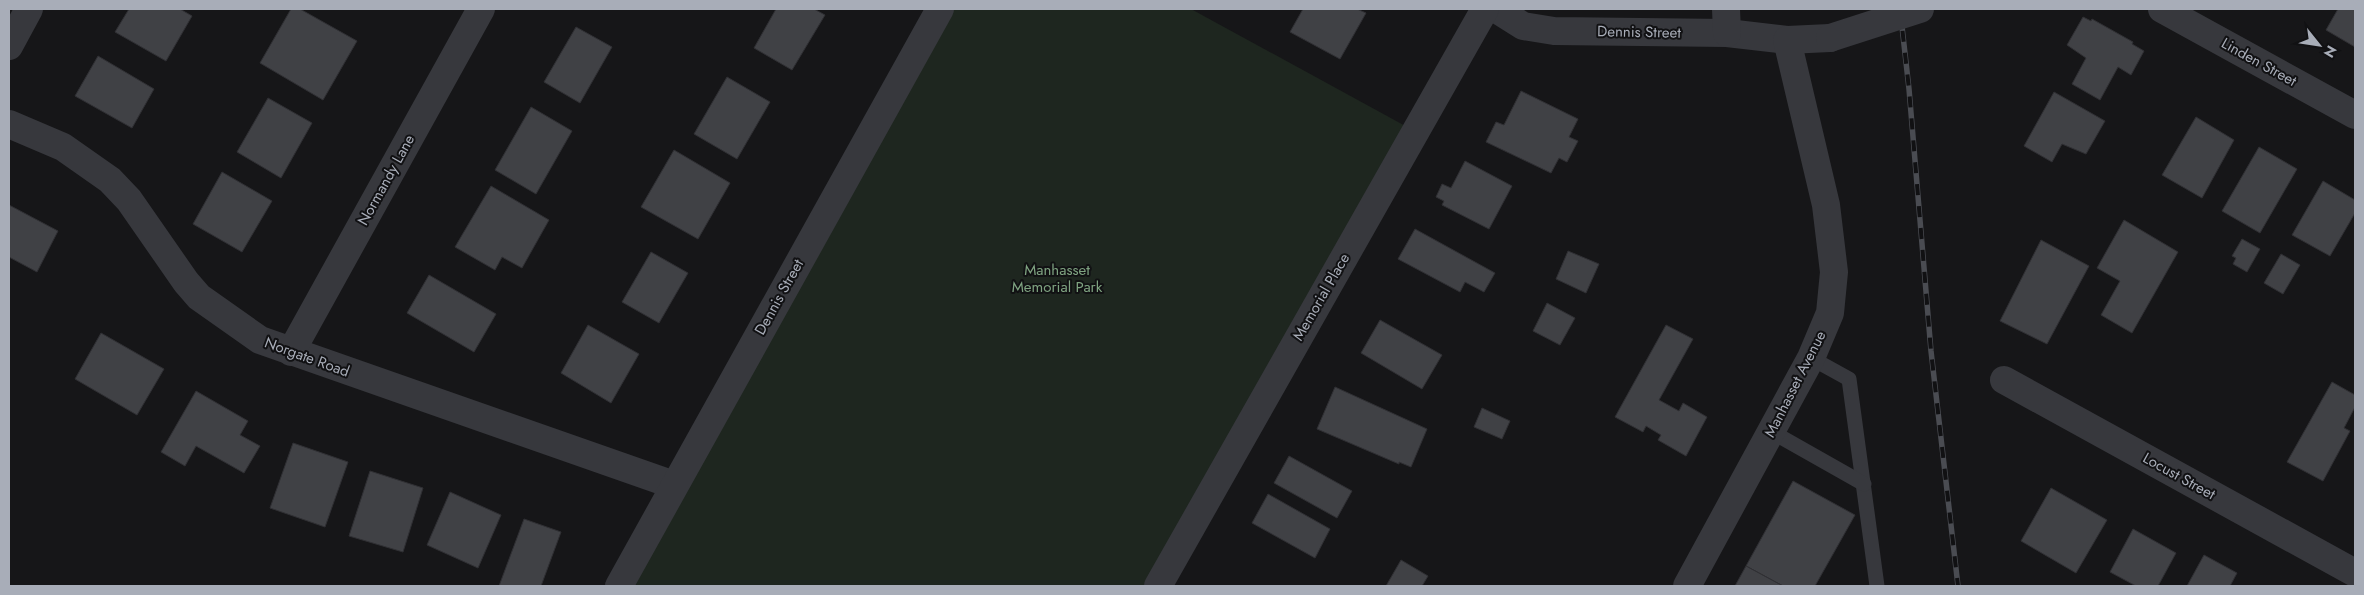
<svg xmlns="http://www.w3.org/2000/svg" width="2364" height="595" font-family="Jost,sans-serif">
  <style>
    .green { fill: #1e261f }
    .building { fill: #404145; stroke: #303034 }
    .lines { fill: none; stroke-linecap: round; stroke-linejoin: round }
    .service { stroke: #37383d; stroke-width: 15 }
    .minor { stroke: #37383d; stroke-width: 28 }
    .rail-casing { stroke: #4a4c52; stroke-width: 5.5 }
    .rail { stroke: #111113; stroke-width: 4; stroke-dasharray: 11; stroke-linecap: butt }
    .minor-bridge { stroke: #37383d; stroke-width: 28 }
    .labels { text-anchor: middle; stroke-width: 4; stroke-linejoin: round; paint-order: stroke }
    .street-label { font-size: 15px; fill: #a8adb8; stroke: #111113 }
    .park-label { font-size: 15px; fill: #7fa381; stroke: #111113 }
  </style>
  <rect width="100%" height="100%" fill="#161618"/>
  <polygon class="green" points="940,9 1191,9 1409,128 1155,586 619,586"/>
  <g class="building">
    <polygon points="129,9 180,9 192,16 166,61 115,32"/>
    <polygon points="291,9 300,9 357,41 323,100 260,63"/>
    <polygon points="776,9 814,9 825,15 792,70 754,48"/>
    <polygon points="1303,9 1357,9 1366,13 1340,59 1290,32"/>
    <polygon points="2338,9 2355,9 2355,47 2326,30"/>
    <polygon points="2083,17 2091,21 2092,19 2133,42 2132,44 2144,51 2131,75 2118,67 2100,100 2072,84 2086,58 2067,45"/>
    <polygon points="576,27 612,47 580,103 544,82"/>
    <polygon points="98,56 154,89 132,128 75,96"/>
    <polygon points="727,77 770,102 737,159 694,134"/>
    <polygon points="1521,91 1578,119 1569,137 1578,141 1567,162 1559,158 1551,173 1486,142 1496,122 1504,125"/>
    <polygon points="2054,92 2105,121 2086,154 2062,144 2052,162 2024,146"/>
    <polygon points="268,98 312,123 281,178 237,152"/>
    <polygon points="531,107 572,131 536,194 495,170"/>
    <polygon points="2196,117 2234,140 2202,198 2162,175"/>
    <polygon points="2259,147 2297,169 2260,233 2222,211"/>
    <polygon points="674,150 730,183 698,239 641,207"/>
    <polygon points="1465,161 1512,186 1489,229 1442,205 1444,201 1436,197 1442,184 1451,188"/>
    <polygon points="222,172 272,201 242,252 193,224"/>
    <polygon points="2323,181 2355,200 2355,213 2330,256 2292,235"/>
    <polygon points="491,186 549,220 522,268 502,257 495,270 455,247"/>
    <polygon points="9,205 58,231 37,272 9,257"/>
    <polygon points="2124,220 2178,252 2132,333 2101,315 2120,281 2097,268"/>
    <polygon points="1415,229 1495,273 1484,292 1465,282 1460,292 1398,259"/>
    <polygon points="2242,239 2260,249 2247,272 2233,264 2236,258 2232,256"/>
    <polygon points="2041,240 2089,266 2047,344 2000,321"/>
    <polygon points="1568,251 1599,264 1586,293 1556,279"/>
    <polygon points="651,252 688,273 659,323 622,302"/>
    <polygon points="2281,254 2300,265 2283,294 2264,283"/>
    <polygon points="429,275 496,314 474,352 407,313"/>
    <polygon points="1547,303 1575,318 1560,345 1533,331"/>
    <polygon points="1380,320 1442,355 1422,389 1361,353"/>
    <polygon points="588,325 639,354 611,403 561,373"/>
    <polygon points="1666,325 1693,339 1659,400 1679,411 1683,403 1707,417 1686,456 1658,440 1661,435 1646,426 1643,432 1615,417"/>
    <polygon points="101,333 164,369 137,415 75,379"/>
    <polygon points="2332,382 2355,395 2355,407 2344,428 2350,431 2323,481 2287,462"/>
    <polygon points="1335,387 1427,429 1411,467 1399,462 1399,464 1317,429"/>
    <polygon points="196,391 248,421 240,435 260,446 244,473 196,446 185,466 161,452"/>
    <polygon points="1482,408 1510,421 1502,439 1474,427"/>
    <polygon points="293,443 348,462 325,527 270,508"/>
    <polygon points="1289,456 1352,491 1337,518 1274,483"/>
    <polygon points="370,471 423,488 403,552 349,536"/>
    <polygon points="1793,481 1855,515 1815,586 1783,586 1746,566"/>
    <polygon points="2051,488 2107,520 2076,573 2021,541"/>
    <polygon points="450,492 501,515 478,568 427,545"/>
    <polygon points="1268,494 1330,529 1315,558 1252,523"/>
    <polygon points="524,519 561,532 541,586 499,586"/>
    <polygon points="2133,529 2176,553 2158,586 2136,586 2110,572"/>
    <polygon points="2204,555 2237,573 2230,586 2187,586"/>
    <polygon points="1401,560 1428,576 1422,586 1386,586"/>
    <polygon points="1746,566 1783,586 1735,586"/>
  </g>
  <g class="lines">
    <g class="service">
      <polyline points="1811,358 1849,379 1877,586"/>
      <polyline points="1772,432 1864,484"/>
    </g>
    <g class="minor">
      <polyline points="1496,9 1523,26 1554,31 1727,33 1787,40"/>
      <polyline points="1726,9 1727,33"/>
      <polyline points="2162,9 2355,115"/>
      <polyline points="9,46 29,9"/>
      <polyline points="9,124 63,147 110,180 129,200 186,282 199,297 260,340 674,485"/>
      <polyline points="291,352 481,9"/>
      <polyline points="2004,380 2355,573"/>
      <polyline points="619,586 940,9"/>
      <polyline points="1158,586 1485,9"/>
      <polyline points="1687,586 1811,358 1830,313 1834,272 1826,205 1787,40 1830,38"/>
    </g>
    <defs>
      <polyline id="rail" points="1900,9 1909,89 1931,351 1958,586"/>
    </defs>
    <use href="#rail" class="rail-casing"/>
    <use href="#rail" class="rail"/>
    <polyline class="minor-bridge" points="1830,38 1920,9"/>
  </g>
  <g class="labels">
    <g class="street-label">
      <text transform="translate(1639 32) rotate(1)" y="5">Dennis Street</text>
      <text transform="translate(2259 62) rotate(29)" y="5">Linden Street</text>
      <text transform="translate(386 180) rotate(-61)" y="5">Normandy Lane</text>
      <text transform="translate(779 297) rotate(-61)" y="5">Dennis Street</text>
      <text transform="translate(1321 297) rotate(-60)" y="5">Memorial Place</text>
      <text transform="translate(307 357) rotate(20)" y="5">Norgate Road</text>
      <text transform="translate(1795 384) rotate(-63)" y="5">Manhasset Avenue</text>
      <text transform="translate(2179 476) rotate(29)" y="5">Locust Street</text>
    </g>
    <g class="park-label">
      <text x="1057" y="275">Manhasset<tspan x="1057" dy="17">Memorial Park</tspan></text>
    </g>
  </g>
  <rect width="2364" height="595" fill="none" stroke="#a8adb8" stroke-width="20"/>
  <g transform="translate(2319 45) rotate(120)" stroke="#111113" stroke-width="4" paint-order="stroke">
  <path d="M0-4L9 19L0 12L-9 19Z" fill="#a8adb8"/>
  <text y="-8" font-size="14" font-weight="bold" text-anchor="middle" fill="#a8adb8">N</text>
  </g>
</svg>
